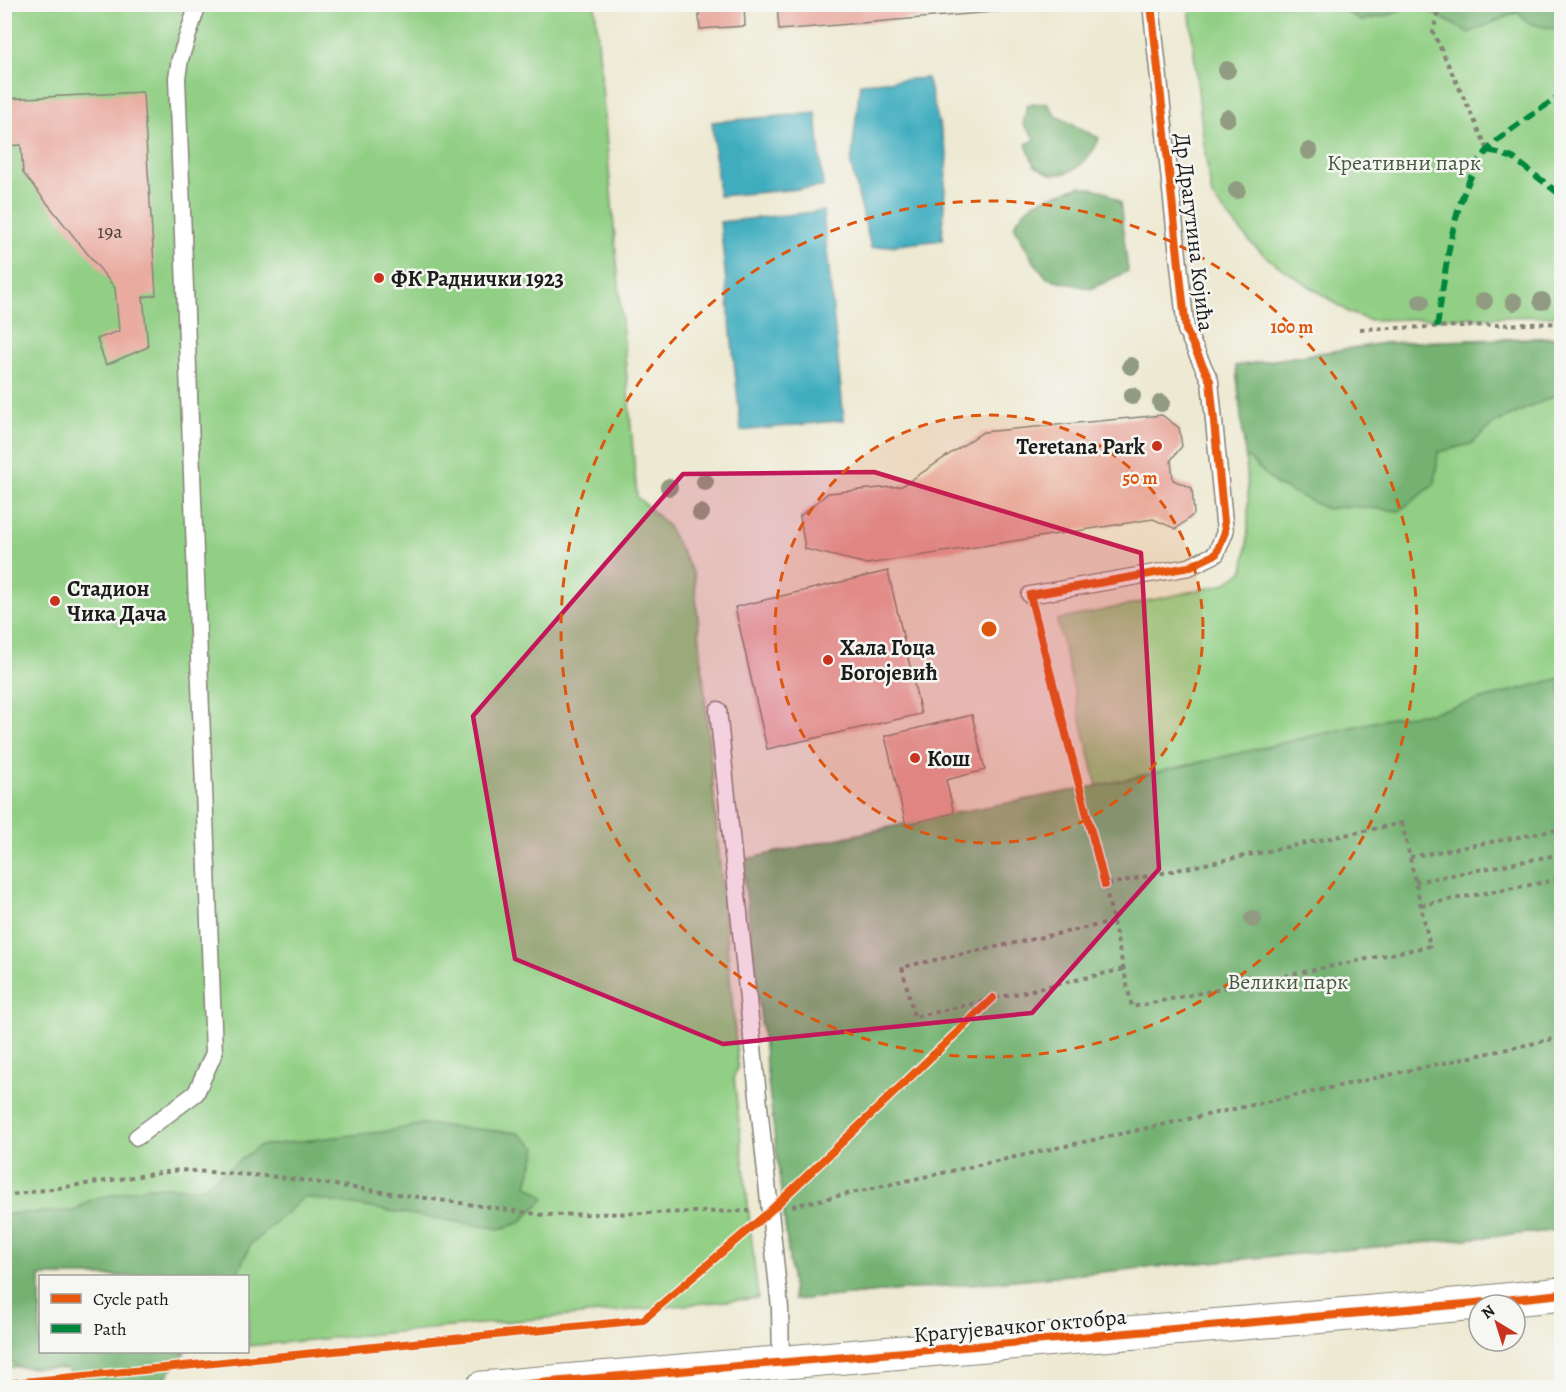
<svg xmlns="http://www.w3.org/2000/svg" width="1566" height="1392" font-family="Alegreya,serif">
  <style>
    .green { fill: #91cf84; stroke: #567650; stroke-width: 1.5 }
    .forest { fill: #74b272; stroke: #486747; stroke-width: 1.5 }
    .water { fill: #40adbf; stroke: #2e646e; stroke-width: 1.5 }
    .building { fill: #e9aba0 }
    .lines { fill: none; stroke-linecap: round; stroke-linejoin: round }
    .service-casing { stroke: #848277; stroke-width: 19 }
    .tertiary-casing { stroke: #848277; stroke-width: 35 }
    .path { stroke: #848277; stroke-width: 4; stroke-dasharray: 4.5 4.5; stroke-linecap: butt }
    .service { stroke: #fff; stroke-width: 16 }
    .tertiary { stroke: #fff; stroke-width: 33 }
    .quiet { stroke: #00873e; stroke-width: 6; stroke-dasharray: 12 6; stroke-linecap: butt }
    .cycleway-casing { stroke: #f6f6f2; stroke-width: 11 }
    .cycleway { stroke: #e8590c; stroke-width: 8 }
    .tree { fill: #919b82 }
    .marked { fill: #c2185b; fill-opacity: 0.2; stroke: #c2185b; stroke-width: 4.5; stroke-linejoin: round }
    .ring { fill: none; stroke: #de560d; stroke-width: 3; stroke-dasharray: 10 8 }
    .poi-dot { fill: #c8321e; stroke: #f6f6f2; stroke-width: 2 }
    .labels { text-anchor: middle; stroke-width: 5; stroke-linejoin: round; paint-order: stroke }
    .number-label { font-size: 20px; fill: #4f403d }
    .park-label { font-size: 22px; fill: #455b40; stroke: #f6f6f2 }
    .street-label { font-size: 22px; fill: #1c1c1c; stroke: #f6f6f2 }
    .poi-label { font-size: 22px; font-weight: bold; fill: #1c1c1c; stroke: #f6f6f2; text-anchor: start }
    .centre { fill: #de560d; stroke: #f6f6f2; stroke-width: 3 }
    .ring-label { font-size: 18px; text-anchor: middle; font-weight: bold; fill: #de560d; stroke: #f6f6f2; stroke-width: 5; stroke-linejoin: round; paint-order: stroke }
  </style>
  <rect width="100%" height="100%" fill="#f6f6f2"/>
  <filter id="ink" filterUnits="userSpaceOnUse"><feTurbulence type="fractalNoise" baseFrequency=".0167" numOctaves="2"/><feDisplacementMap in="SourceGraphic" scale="12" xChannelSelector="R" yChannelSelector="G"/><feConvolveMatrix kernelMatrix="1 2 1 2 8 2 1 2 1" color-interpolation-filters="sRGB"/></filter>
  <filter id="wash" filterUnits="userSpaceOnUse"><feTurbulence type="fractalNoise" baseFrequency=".008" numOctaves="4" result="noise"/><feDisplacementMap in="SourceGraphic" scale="24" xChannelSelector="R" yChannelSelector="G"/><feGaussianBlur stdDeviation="1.35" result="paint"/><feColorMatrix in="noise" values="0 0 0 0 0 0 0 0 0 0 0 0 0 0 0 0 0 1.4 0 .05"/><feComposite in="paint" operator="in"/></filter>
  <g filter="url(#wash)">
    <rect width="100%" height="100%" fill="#ede9d2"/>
    <g class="green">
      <polygon points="5,5 595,5 637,497 667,525 694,575 738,1067 734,1076 758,1298 248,1346 248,1276 40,1276 40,1352 185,1352 5,1368"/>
      <polygon points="1189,5 1561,5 1561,316 1368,320 1350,313 1271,261 1251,243 1212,197 1204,146"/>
      <path d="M1561,337v893l-767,70 -52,-440 212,-47 143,-27 -40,-166 165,-35 21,-14c13,-66 -1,-139 -7,-205l149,-23z"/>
    </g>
    <g class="forest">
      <polygon points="1336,5 1409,5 1392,14 1361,21"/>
      <polygon points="1423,5 1561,5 1561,31 1528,23 1517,12 1469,33 1433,13"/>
      <path d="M1047,103l9,13 43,22c-6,18 -25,39 -47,36 -6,-1 -13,-6 -18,-9l-8,-21 10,-5 -13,-15 4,-19z"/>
      <path d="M1080,186l25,5 15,12 8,68 -37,18 -44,-11 -15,-19 -18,-33c16,-31 36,-27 66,-40z"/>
      <polygon points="1561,338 1561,393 1495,423 1471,444 1438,452 1435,484 1399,511 1349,506 1327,509 1277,485 1245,455 1236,366 1385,343"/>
      <polygon points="1561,678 1561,1230 794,1300 742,860 954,813 1097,786 1395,717 1430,713"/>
      <polygon points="423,1124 518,1133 537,1148 527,1185 545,1198 519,1223 500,1229 304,1197 251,1244 236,1276 40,1276 40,1352 186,1352 158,1387 85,1387 67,1369 18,1367 5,1355 5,1214 73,1211 91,1200 147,1187 202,1188 259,1146 388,1131"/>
    </g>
    <g class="water">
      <polygon points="927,78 947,153 942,240 871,248 851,165 860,83"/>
      <polygon points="816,113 823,187 719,196 712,122"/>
      <polygon points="823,211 844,420 741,431 720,222"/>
    </g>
    <g id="blocks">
      <g class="building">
        <polygon points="698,4 744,4 745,26 700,29"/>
        <polygon points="777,4 1028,4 1028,9 779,30"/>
        <polygon points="143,92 156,295 143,297 148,347 106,365 97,339 119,331 115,288 23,173 21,145 4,146 4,99"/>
        <polygon points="1162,415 1179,428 1182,446 1171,460 1173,480 1192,488 1194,514 1176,529 1153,519 867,564 805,549 800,516 828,493 902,486 983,432"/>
        <polygon points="888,571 921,714 767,749 735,607"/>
        <polygon points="972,715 985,770 946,780 954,813 906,825 885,736"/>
      </g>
    </g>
  </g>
  <g filter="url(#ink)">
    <use href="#blocks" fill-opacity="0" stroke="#848277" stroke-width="1.5"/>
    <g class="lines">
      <defs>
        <g id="service">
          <polyline points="1030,595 1189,567 1216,554 1225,532 1210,381 1186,330 1151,4"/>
          <polyline points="718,710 780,1308 781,1364"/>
          <polyline points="137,1137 196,1093 214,1053 177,78 180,59 198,4"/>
        </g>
        <polyline id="tertiary" points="482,1388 1466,1304 1562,1294"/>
      </defs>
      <use href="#service" class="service-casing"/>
      <use href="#tertiary" class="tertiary-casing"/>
      <g class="path">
        <polyline points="1440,4 1433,32 1488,150"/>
        <polyline points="1360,329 1562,323"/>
        <polyline points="1036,616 1105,885"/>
        <polygon points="1402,823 1430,946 1132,1007 1105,885"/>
        <polyline points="1410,857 1562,829"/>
        <polyline points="1415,882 1562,854"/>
        <polyline points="1421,905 1562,879"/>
        <polyline points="1113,922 902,967 914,1017 1124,969"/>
        <polyline points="791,1191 993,998"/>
        <polyline points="4,1196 180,1170 279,1177 544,1215 749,1211"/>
        <polyline points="792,1206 1562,1037"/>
        <polyline points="4,1384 643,1320 750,1228"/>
      </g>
      <use href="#service" class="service"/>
      <use href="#tertiary" class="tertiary"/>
      <g class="quiet">
        <polyline points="1488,150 1513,158 1562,196"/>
        <path d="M1437,327c9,-55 14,-133 51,-177 13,-16 55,-42 74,-56"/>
      </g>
      <defs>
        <g id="cycleway">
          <polyline points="1105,885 1030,595 1189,567 1216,554 1225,532 1210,381 1186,330 1151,4"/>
          <polyline points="4,1384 643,1320 770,1211 993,998"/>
          <polyline points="482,1388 1466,1304 1562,1294"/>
        </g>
      </defs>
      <use href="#cycleway" class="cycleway-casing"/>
      <use href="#cycleway" class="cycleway"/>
    </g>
    <g class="tree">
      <circle cx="1227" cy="70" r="9"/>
      <circle cx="1227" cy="118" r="9"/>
      <circle cx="1309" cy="151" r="9"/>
      <circle cx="1237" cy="190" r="9"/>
      <circle cx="1484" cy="301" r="9"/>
      <circle cx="1542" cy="301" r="9"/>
      <circle cx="1421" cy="302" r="9"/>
      <circle cx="1514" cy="302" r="9"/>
      <circle cx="1131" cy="366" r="9"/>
      <circle cx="1132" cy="396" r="9"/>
      <circle cx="1161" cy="403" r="9"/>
      <circle cx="705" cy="482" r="9"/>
      <circle cx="669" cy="487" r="9"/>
      <circle cx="701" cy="513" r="9"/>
      <circle cx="1253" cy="919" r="9"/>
    </g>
  </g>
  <path class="marked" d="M874,472l267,81 18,316 -127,144 -309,31 -208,-85 -42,-243 210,-242z"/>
  <circle cx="989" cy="629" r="214" fill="#de560d" fill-opacity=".12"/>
  <g class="ring">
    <circle cx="989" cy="629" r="214"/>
    <circle cx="989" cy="629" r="428"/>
  </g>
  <g class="poi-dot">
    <circle cx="379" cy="278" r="6"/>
    <circle cx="1157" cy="446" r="6"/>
    <circle cx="55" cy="601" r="6"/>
    <circle cx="828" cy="660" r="6"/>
    <circle cx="915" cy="758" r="6"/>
  </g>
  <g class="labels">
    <g class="number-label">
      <text x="110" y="238">19a</text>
    </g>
    <g class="park-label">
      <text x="1404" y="170">Креативни парк</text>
      <text x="1288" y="989">Велики парк</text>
    </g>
    <g class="street-label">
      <text transform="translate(1195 232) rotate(83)" y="8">Др Драгутина Којића</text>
      <text transform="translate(1020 1325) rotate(-5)" y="8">Крагујевачког октобра</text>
    </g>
    <g class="poi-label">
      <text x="391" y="286">ФК Раднички 1923</text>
      <text x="1145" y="454" text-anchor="end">Teretana Park</text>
      <text x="67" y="596">Стадион<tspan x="67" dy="25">Чика Дача</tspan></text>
      <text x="840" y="655">Хала Гоца<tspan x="840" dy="25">Богојевић</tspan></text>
      <text x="927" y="766">Кош</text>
    </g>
  </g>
  <circle cx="989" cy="629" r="9" class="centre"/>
  <g class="ring-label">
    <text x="1292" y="333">100 m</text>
    <text x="1140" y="484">50 m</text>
  </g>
  <rect width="1566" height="1392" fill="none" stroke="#f6f6f2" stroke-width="24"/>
  <rect x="39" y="1275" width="210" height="78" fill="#f6f6f2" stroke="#9f9f9c" stroke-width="1.5"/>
  <rect x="51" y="1294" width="30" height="9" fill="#e8590c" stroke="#9f9f9c" stroke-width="1.5"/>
  <text x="93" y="1305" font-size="18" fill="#1c1c1c">Cycle path</text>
  <rect x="51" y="1324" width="30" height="9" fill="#00873e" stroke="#9f9f9c" stroke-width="1.5"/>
  <text x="93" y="1335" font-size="18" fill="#1c1c1c">Path</text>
  <g transform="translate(1497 1323) rotate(322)"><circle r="28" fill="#f6f6f2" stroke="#9f9f9c" stroke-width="1.5"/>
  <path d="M0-4.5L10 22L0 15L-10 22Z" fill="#c8321e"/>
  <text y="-9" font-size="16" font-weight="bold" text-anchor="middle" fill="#1c1c1c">N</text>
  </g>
</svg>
